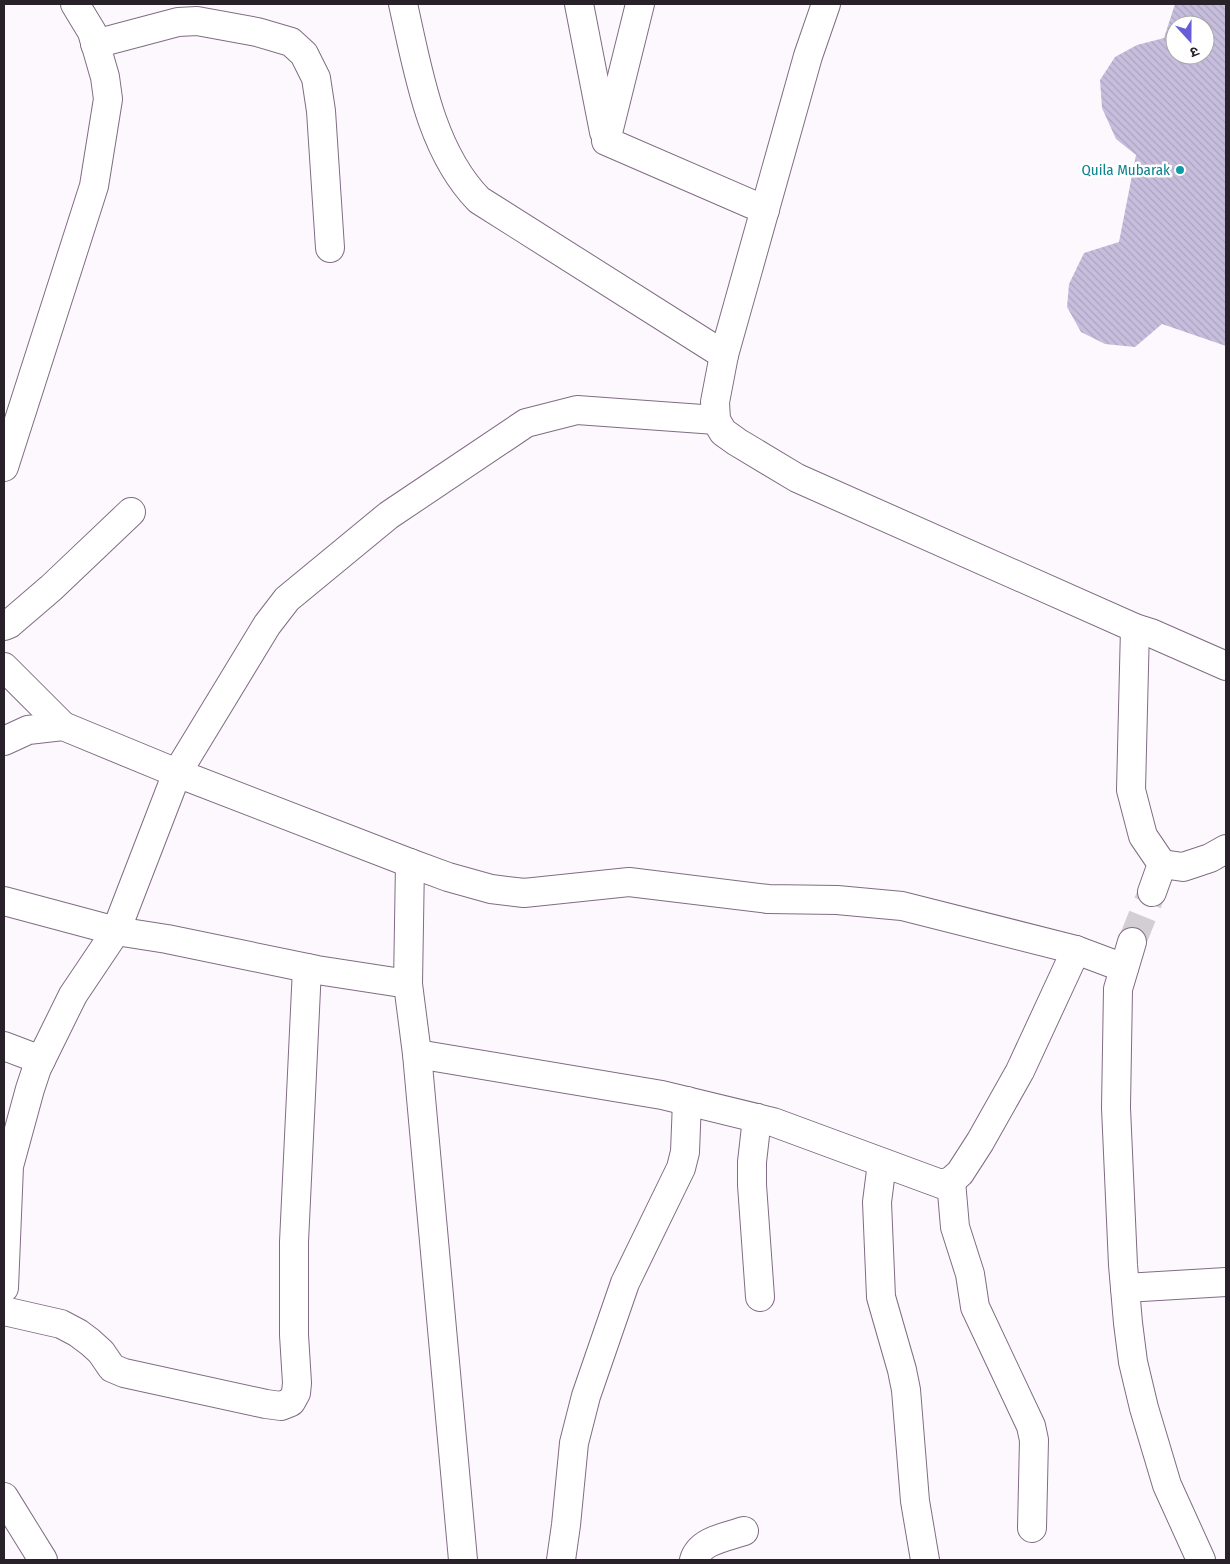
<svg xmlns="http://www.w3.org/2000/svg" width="1230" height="1564" font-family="'Fira Sans Condensed','Noto Sans Devanagari',sans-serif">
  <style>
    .building { fill: url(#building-back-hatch); fill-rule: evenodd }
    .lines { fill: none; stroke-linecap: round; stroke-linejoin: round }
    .street-tunnel { stroke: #d3cdd4; stroke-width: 28; stroke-dasharray: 28 14; stroke-linecap: butt }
    .street-casing { stroke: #806c84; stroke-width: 30 }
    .street { stroke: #fff; stroke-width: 28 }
    .culture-dot { fill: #0f9aa8; stroke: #fff; stroke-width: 2 }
    .labels { text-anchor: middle; stroke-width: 5; stroke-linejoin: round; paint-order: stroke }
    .culture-label { font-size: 15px; fill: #0d838f; stroke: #fff; text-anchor: end }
  </style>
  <defs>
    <pattern id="building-back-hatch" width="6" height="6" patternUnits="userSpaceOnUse" patternTransform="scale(1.25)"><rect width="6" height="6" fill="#c7bedd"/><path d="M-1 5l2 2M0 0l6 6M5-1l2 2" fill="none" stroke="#aba3be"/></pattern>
  </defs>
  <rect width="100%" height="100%" fill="#fdf8fe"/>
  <path class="building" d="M1175,4h51v342l-64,-22 -27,23 -30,-3 -24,-12 -14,-25 2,-23 15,-31 35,-11 17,-87 -20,-16 -14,-31 -2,-28 15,-23 22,-12 27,-7zM1175,25h30v30h-30z"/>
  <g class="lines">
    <polyline class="street-tunnel" points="1132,942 1152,892"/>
    <defs>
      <g id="street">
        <path d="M403,4c15,66 27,146 76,196l245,155"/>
        <polyline points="579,4 604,132"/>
        <polyline points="640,4 606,141 765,210"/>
        <polyline points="826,4 808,56 724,355 715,402 716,420 723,432 737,442 797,478 1135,628 1131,790 1143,836 1162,864 1152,892"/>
        <polyline points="95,44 178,22 197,21 257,32 291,42 304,54 316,78 321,111 330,248"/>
        <polyline points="4,467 94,186 108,99 105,77 92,32 75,4"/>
        <polyline points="4,626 9,624 51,588 131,512"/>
        <polyline points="1135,628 1151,633 1226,666"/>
        <polyline points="4,667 63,726"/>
        <polyline points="4,741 28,730 63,726 177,773 267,625 287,599 389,515 526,423 577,410 716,420"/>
        <polyline points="410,863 408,984 417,1054 463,1560"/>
        <polyline points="1162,864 1183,867 1210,858 1226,849"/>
        <polyline points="4,901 116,931 167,939 317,970 408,984"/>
        <polyline points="1132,942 1118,989 1116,1108 1123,1265 1128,1323 1133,1362 1144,1408 1167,1485 1201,1560"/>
        <polyline points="4,1046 41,1060"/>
        <polyline points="417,1054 662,1095 773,1122 941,1184 951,1181 960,1173 980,1142 1020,1071 1076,950"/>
        <polyline points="757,1118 752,1162 752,1185 760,1297"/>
        <polyline points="882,1163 877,1202 881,1297 902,1370 906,1390 915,1501 925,1560"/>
        <polyline points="951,1181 955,1227 970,1274 975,1307 1031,1426 1034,1440 1032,1528"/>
        <polyline points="4,1288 9,1166 30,1089 37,1068 73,995 116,931 177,773 410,863 448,877 491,889 524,893 629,882 768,899 837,900 902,906 1076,950 1124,968"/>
        <polyline points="1125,1288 1226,1282"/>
        <polyline points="4,1311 61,1324 78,1333 90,1342 101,1352 112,1368 124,1373 266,1404 281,1406 291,1402 296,1393 297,1383 294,1335 294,1242 307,968"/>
        <polyline points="4,1497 43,1560"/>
        <polyline points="561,1560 566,1525 574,1443 586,1396 625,1283 681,1168 685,1152 687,1101"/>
        <path d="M694,1560c6,-20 33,-23 50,-29"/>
      </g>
    </defs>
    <use href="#street" class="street-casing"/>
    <use href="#street" class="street"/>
  </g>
  <circle class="culture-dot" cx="1180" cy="170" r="5"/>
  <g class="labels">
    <g class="culture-label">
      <text x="1170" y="175">Quila Mubarak</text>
    </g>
  </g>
  <rect width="1230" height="1564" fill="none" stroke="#29212a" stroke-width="10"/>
  <g transform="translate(1190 40) rotate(159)"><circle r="24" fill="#ffffff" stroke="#a9a6aa"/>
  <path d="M0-4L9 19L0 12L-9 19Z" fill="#675dd7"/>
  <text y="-8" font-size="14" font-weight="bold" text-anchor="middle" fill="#29212a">उ</text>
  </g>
</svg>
